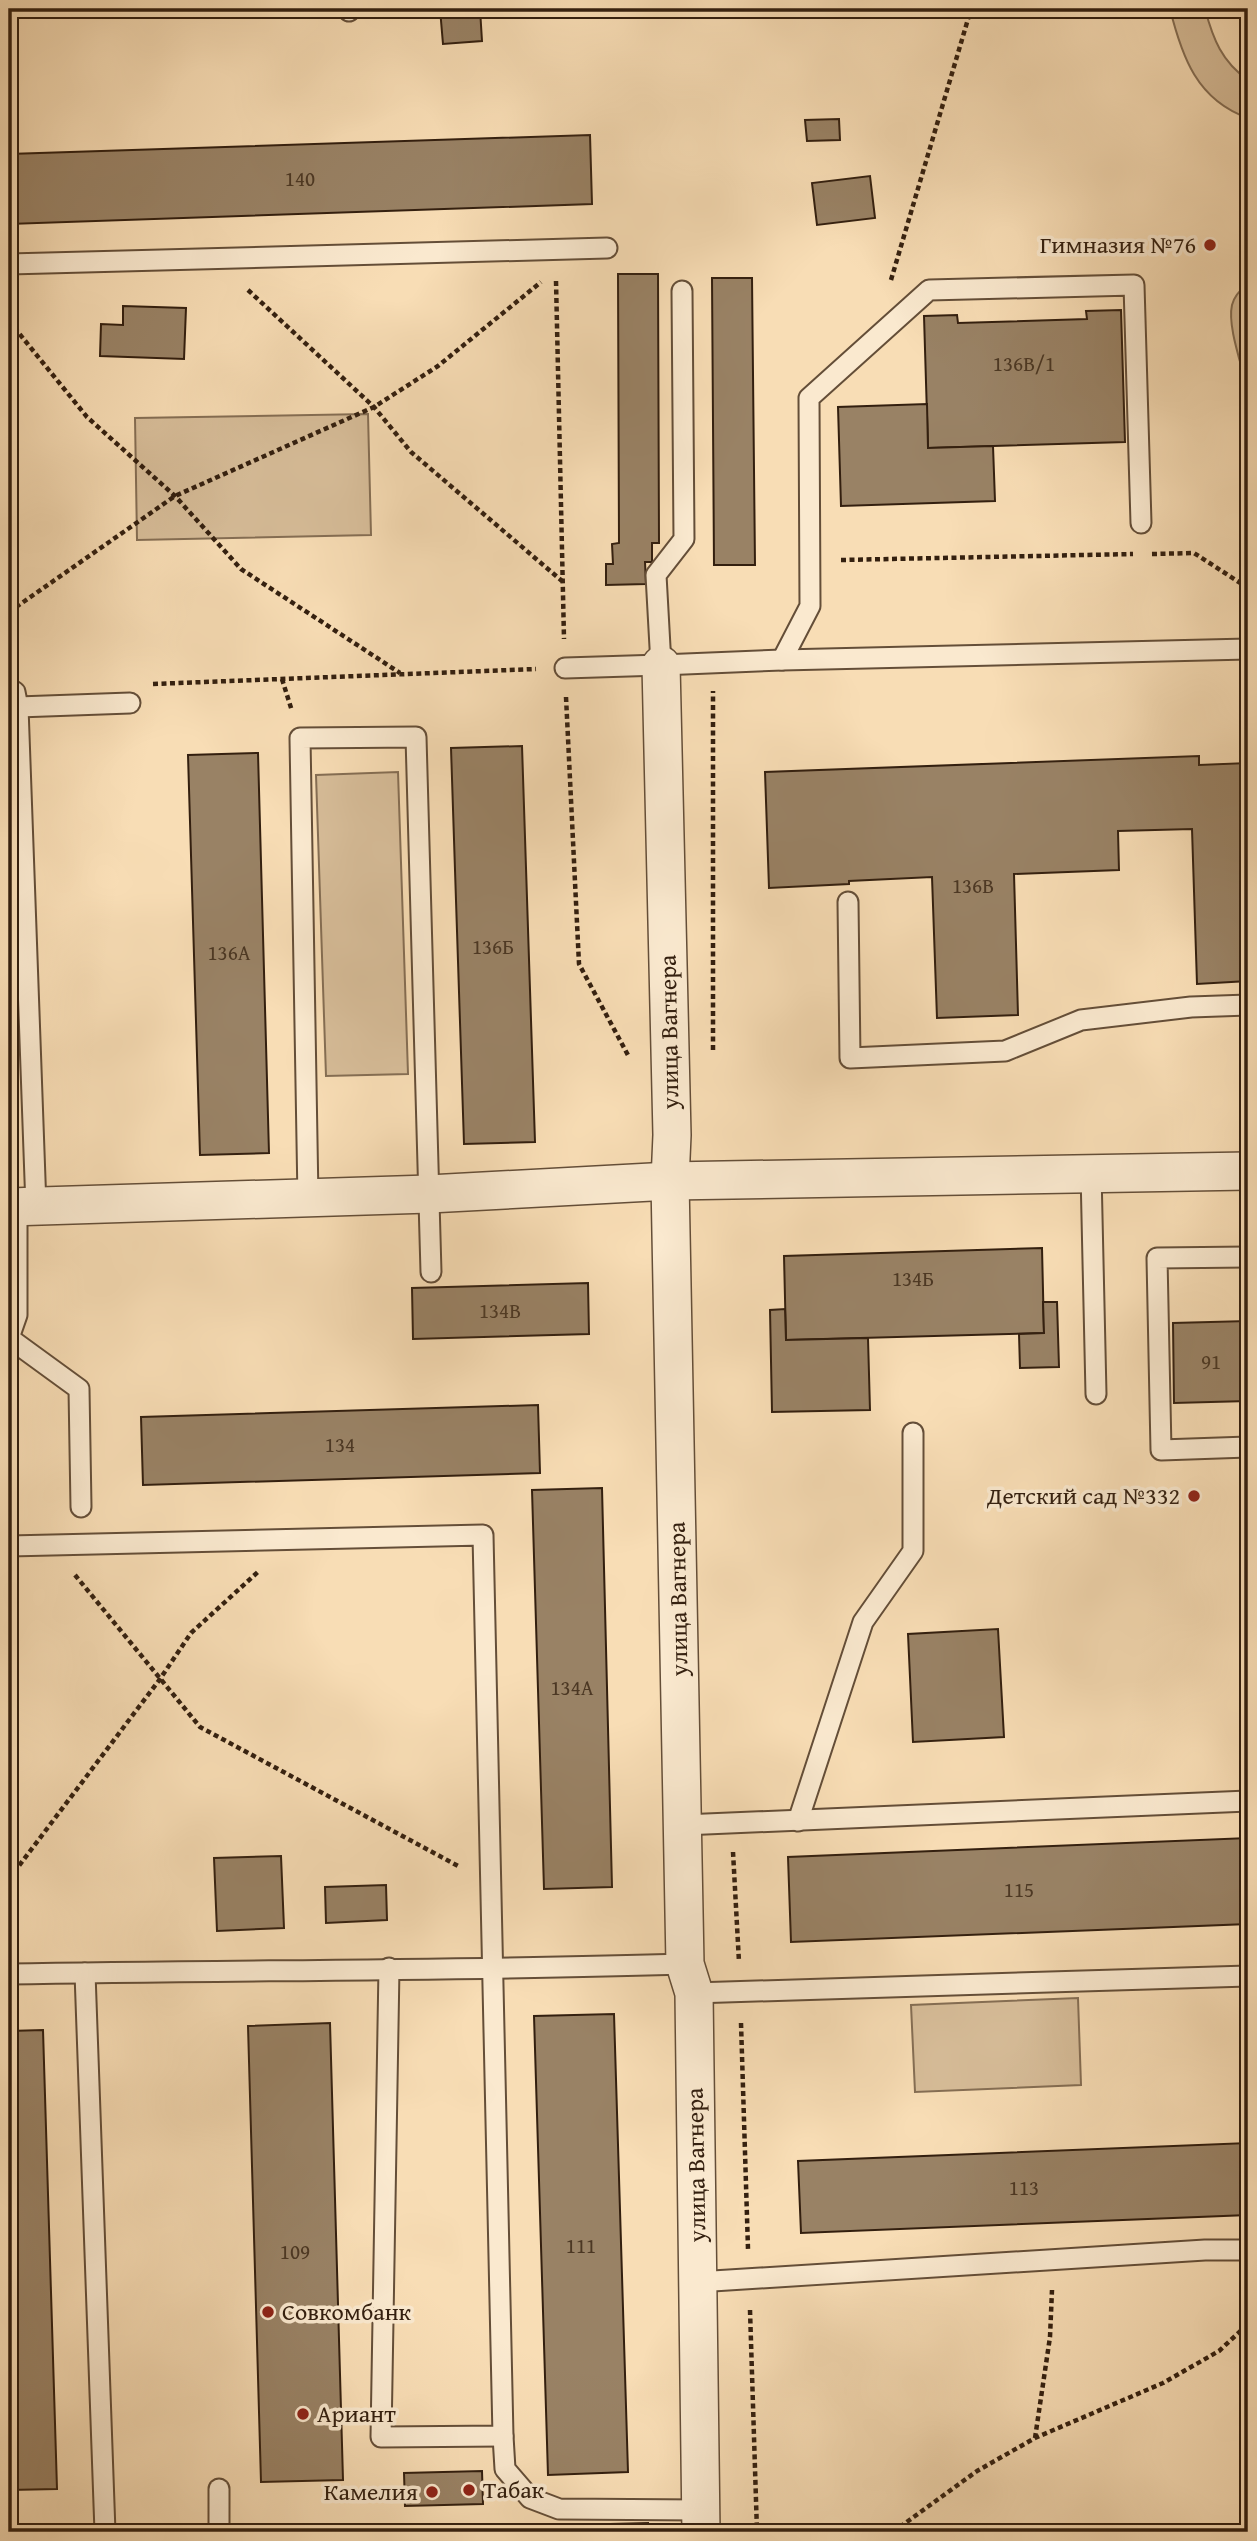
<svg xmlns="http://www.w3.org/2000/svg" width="1257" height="2541" font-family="'Gentium Book Plus',serif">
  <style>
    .green { fill: #d7bd99; stroke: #856e54; stroke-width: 2 }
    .building { fill: #998265; stroke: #331f0f; stroke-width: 2 }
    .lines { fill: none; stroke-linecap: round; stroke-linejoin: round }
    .lane-casing { stroke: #644e38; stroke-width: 23 }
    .street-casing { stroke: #644e38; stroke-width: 40 }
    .path { stroke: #331f0f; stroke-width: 4.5; stroke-dasharray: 5 3.5; stroke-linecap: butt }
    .lane { stroke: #fae9cf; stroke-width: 19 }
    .street { stroke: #fae9cf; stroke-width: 37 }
    .poi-dot { fill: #8f2418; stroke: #fae9cf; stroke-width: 2.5 }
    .labels { text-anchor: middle; stroke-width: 7; stroke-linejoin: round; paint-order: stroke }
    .number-label { font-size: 21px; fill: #4c3824 }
    .poi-label { font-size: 24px; fill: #331f0f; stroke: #fae9cf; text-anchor: end }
    .street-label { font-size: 24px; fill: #331f0f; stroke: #fae9cf }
  </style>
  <rect width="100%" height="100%" fill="#f8ddb5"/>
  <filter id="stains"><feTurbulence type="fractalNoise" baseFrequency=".00286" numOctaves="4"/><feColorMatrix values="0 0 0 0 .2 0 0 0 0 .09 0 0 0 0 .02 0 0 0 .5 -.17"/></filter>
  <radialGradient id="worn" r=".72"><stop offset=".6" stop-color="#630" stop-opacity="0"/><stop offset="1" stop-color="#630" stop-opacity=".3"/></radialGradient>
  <g class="green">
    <path d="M1170,9h35c8,30 17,53 43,71v38c-51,-18 -66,-61 -78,-109z"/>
    <path d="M1248,283v109c-5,-24 -21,-65 -16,-87 2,-9 9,-16 16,-22z"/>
    <polygon points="368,414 371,535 137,540 135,418"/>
    <polygon points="398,772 408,1074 326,1076 316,775"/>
    <polygon points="1078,1998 1081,2085 915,2092 911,2005"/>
  </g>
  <g class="building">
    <polygon points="440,9 480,9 482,41 443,44"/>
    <polygon points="839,119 840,140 807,141 805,120"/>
    <polygon points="590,135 592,204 9,224 9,154"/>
    <polygon points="870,176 875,218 817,225 812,183"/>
    <polygon points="618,274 658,274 659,543 652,543 652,562 645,562 646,584 606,585 606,564 613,564 612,544 619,543"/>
    <polygon points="712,278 752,278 755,565 714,565"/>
    <polygon points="123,306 186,308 184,359 100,356 101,324 123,325"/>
    <polygon points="1121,310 1125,442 928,448 924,316 957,315 958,323 1087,319 1086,311"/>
    <polygon points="927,404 928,448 993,446 995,501 841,506 838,407"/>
    <polygon points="522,746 535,1142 464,1144 451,748"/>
    <polygon points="258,753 269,1153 200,1155 188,755"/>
    <polygon points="1199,756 1199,765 1248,763 1248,981 1197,984 1192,829 1118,831 1119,870 1014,874 1018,1015 937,1018 932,877 849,881 849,884 769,888 765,772"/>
    <polygon points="1248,1084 1248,1123 1243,1123 1243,1085"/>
    <polygon points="1042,1248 1044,1333 786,1340 784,1256"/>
    <polygon points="588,1283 589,1334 413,1339 412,1288"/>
    <polygon points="1043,1302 1057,1302 1059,1367 1020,1368 1019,1334 1044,1333"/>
    <polygon points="785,1309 786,1340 868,1338 870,1410 772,1412 770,1310"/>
    <polygon points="1248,1321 1248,1401 1174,1403 1173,1323"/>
    <polygon points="538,1405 540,1473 143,1485 141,1417"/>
    <polygon points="602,1488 612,1887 544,1889 532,1490"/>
    <polygon points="998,1629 1004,1737 913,1742 908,1634"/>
    <polygon points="1248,1838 1248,1924 791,1942 788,1857"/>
    <polygon points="281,1856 284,1928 217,1931 214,1858"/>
    <polygon points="386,1885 387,1920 326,1923 325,1887"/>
    <polygon points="614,2014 628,2472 548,2475 534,2016"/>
    <polygon points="330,2023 343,2480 261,2482 248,2026"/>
    <polygon points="43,2030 57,2489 9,2490 9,2031"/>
    <polygon points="1248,2143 1248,2215 801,2233 798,2161"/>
    <polygon points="482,2471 483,2504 405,2506 404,2473"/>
    <polygon points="648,2523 648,2532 611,2532 611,2524"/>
  </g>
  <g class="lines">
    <defs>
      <g id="lane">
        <polyline points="349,9 349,11"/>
        <polyline points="9,264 607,248"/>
        <polyline points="682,291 684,539 656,575 661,665 782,660 1248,649"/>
        <polyline points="782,660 810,606 809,398 929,290 1134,285 1141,523"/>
        <polyline points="565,668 661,665"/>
        <polyline points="9,688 15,692 18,707 130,703"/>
        <polyline points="18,707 36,1207"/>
        <polyline points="848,902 850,1058 1005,1051 1081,1020 1191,1007 1248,1005"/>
        <polyline points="1091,1172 1096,1394"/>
        <polyline points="308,1198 300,738 416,737 431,1272"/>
        <polyline points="1248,1257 1157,1258 1161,1450 1248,1447"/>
        <polyline points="9,1338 79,1389 81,1507"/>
        <polyline points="9,1338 17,1315 17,1207"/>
        <polyline points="9,1546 483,1535 503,2436 381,2437 389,1968"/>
        <polyline points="798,1821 863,1622 913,1551 913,1433"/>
        <polyline points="683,1825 1248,1801"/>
        <polyline points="85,1973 105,2532"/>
        <path d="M9,1974c225,-4 451,-3 676,-10"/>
        <polyline points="694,1993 1248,1976"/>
        <polyline points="697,2282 1205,2250 1248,2250"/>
        <polyline points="503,2436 505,2469 530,2498 559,2509 701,2510"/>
        <polyline points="219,2489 219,2532"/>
      </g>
      <g id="street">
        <polyline points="661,665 672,1135 670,1181 685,1964 694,1993 701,2532"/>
        <polyline points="9,1207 429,1194 670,1181 1248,1171"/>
      </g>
    </defs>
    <use href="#lane" class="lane-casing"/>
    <use href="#street" class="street-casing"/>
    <g class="path">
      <polyline points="891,280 971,9"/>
      <polyline points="556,281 564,639"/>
      <polyline points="248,290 374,407 411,452 562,581"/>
      <polyline points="9,321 87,417 175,496 241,569 400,673"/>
      <polyline points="1152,554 1194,553 1248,588"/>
      <polyline points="841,560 1133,554"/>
      <polyline points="9,612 175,496 374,407 438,366 541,282"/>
      <polyline points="282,679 292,711"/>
      <polyline points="153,684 536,669"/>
      <polyline points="566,697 579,964 629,1057"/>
      <polyline points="713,1050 713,691"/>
      <polyline points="75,1575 200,1727 460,1867"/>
      <polyline points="733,1852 739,1962"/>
      <polyline points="9,1879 160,1679 191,1633 259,1571"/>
      <polyline points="741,2023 748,2249"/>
      <polyline points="750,2310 757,2532"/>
      <polyline points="1035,2438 1050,2337 1052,2290"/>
      <polyline points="893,2532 977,2471 1035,2438 1163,2383 1219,2351 1248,2324"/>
    </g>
    <use href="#lane" class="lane"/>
    <use href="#street" class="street"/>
  </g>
  <g class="poi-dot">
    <circle cx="1210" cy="245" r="7"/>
    <circle cx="1194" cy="1496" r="7"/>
    <circle cx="268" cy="2312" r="7"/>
    <circle cx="303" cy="2414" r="7"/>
    <circle cx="469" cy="2490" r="7"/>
    <circle cx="432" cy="2492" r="7"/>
  </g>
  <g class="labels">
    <g class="number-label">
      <text x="300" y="186">140</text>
      <text x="1024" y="371">136В/1</text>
      <text x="973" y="893">136В</text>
      <text x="493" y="954">136Б</text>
      <text x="229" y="960">136А</text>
      <text x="913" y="1286">134Б</text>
      <text x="500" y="1318">134В</text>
      <text x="1211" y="1369">91</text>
      <text x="340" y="1452">134</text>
      <text x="572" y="1695">134А</text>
      <text x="1019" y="1897">115</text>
      <text x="1024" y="2195">113</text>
      <text x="581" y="2253">111</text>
      <text x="295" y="2259">109</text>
    </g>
    <g class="poi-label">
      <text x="1196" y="253">Гимназия №76</text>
      <text x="1180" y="1504">Детский cад №332</text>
      <text x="282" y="2320" text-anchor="start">Совкомбанк</text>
      <text x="317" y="2422" text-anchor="start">Ариант</text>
      <text x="483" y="2498" text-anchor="start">Табак</text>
      <text x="418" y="2500">Камелия</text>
    </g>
    <g class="street-label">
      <text transform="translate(669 1032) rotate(-91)" y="8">улица Вагнера</text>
      <text transform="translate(678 1599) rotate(-91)" y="8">улица Вагнера</text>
      <text transform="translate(696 2165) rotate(-91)" y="8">улица Вагнера</text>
    </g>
  </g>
  <rect width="1257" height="2541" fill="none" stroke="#f8ddb5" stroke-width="35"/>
  <rect x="10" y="10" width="1236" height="2520" fill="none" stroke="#331f0f" stroke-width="3.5"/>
  <rect x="18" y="18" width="1222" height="2506" fill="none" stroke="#331f0f" stroke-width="2"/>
  <rect width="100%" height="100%" filter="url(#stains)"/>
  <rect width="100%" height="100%" fill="url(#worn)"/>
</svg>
